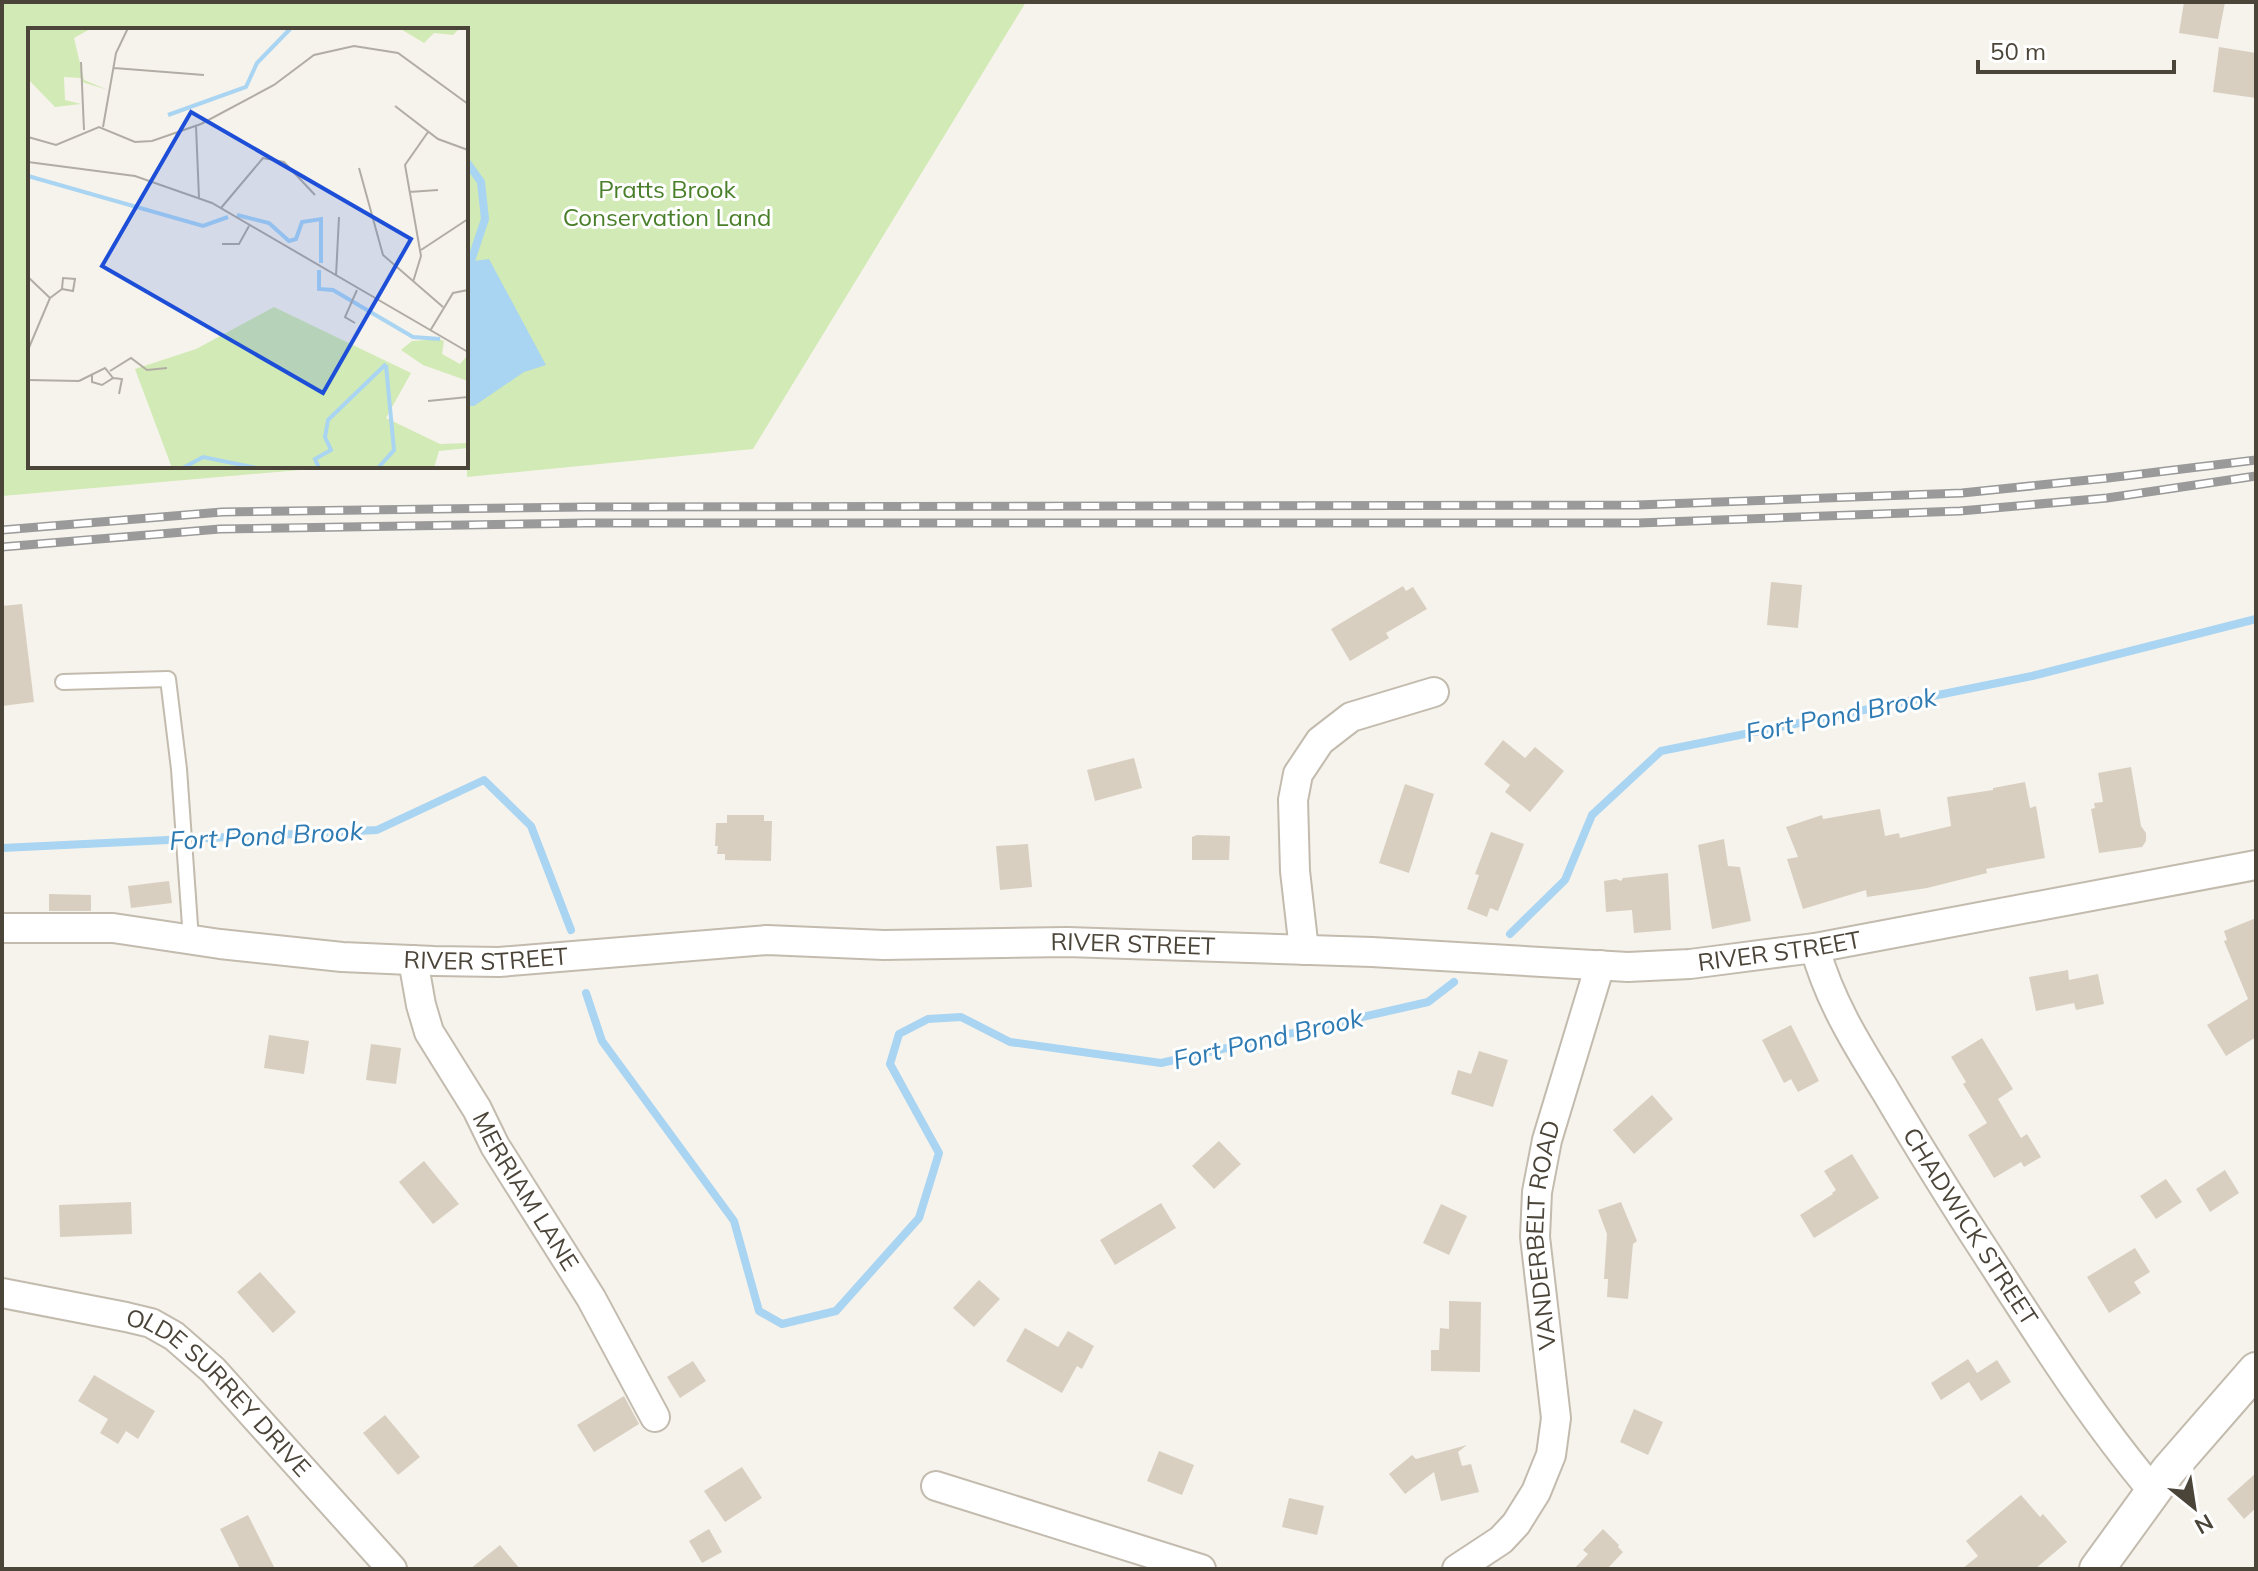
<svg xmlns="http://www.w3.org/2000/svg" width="2258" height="1571" font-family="Mulish,sans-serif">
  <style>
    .green { fill: #d2eab5 }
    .water { fill: #a9d4f2 }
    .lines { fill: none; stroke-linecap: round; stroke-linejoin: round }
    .stream { stroke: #a9d4f2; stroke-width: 8 }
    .building { fill: #d8cfc1 }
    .service-casing { stroke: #c2bbae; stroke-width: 18 }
    .minor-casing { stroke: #c2bbae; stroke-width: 32 }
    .tertiary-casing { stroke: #c2bbae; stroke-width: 38 }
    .service { stroke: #fff; stroke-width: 14 }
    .minor { stroke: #fff; stroke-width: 28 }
    .tertiary { stroke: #fff; stroke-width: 34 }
    .rail-casing { stroke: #9a9a9a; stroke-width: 9 }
    .rail { stroke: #fff; stroke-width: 6; stroke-dasharray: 18; stroke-linecap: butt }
    .labels { text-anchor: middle; stroke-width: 6; stroke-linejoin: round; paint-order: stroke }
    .park-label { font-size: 24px; fill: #4a7f2a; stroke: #fff }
    .street-label { font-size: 24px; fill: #4b4439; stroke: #fff }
    .water-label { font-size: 26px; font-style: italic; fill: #2e7ab2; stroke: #fff }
    .inset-river { fill: none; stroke: #a9d4f2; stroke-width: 4 }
    .inset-road { fill: none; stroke: #b2ada4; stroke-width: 2 }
    .view { fill: #1d4ed8; fill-opacity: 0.15; stroke: #1d4ed8; stroke-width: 4 }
    .inset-edge { fill: none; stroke: #4b4439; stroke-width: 4 }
  </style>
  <rect width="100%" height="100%" fill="#f6f3ec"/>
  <polygon class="green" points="2,2 1026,2 753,449 467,477 466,30 30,30 30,466 346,466 2,496"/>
  <polygon class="water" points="489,259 546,365 524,372 474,406 466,406 466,262"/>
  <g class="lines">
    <g class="stream">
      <polyline points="466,161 481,182 485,219 471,261"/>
      <polyline points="2,848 377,830 484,780 531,826 571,930"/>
      <polyline points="1510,934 1565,880 1592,815 1661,751 2032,676 2256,619"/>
      <polyline points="586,993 602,1041 734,1221 759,1311 782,1324 836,1311 919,1218 939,1153 890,1064 899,1034 928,1019 961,1017 1010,1042 1161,1063 1428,1002 1454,982"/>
    </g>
  </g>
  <g class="building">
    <polygon points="2184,2 2225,2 2218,39 2179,33"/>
    <polygon points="2219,47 2256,53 2256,98 2213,92"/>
    <polygon points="1771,582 1802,585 1798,628 1767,625"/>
    <polygon points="1403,586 1406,591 1413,587 1427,609 1386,633 1389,638 1350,661 1331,629"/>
    <polygon points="22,604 34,702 2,706 2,606"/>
    <polygon points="1503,740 1525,758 1535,747 1564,771 1530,812 1505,792 1510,785 1484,764"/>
    <polygon points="1134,758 1142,788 1095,801 1087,770"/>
    <polygon points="2131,767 2141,826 2146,833 2146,841 2142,847 2099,853 2091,809 2095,808 2094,803 2103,802 2098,773"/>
    <polygon points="2025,782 2030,808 2036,806 2045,858 1986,869 1987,873 1927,888 1867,897 1866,890 1803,909 1787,859 1798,857 1786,827 1822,815 1823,819 1880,809 1885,836 1899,833 1900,838 1951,826 1947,797 1993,790 1993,788"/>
    <polygon points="1405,784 1434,794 1409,873 1379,863"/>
    <polygon points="727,815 764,815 764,821 772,821 771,861 725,860 725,854 717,854 718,846 715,846 716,823 727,823"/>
    <polygon points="1491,832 1524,844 1498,911 1490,908 1487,917 1467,909 1479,875 1475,874"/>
    <polygon points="1197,835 1230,836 1229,860 1192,860 1192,837"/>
    <polygon points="1724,839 1728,866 1740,867 1751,921 1712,929 1698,845"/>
    <polygon points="1028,844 1032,887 1000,890 996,846"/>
    <polygon points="1668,873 1671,930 1634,933 1632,910 1606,912 1604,881 1616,879 1621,881 1623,878"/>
    <polygon points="169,881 172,903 131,908 128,886"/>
    <polygon points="49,894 91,895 91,911 49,911"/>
    <polygon points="2256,918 2256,1037 2226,1056 2207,1025 2248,999 2224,941 2227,940 2224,931"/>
    <polygon points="2068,970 2069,980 2098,974 2104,1004 2076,1010 2074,1003 2036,1011 2029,977"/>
    <polygon points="1791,1025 1819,1081 1798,1092 1791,1079 1784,1083 1762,1040"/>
    <polygon points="269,1035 309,1041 304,1074 264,1068"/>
    <polygon points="1982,1038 2013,1089 1998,1099 2021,1138 2027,1134 2041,1157 2024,1167 2021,1162 1994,1178 1968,1135 1987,1123 1963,1084 1966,1082 1951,1057"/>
    <polygon points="371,1044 401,1048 396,1084 366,1080"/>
    <polygon points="1479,1051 1508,1060 1493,1107 1451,1094 1458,1070 1471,1074"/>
    <polygon points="1652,1095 1673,1119 1634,1154 1613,1130"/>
    <polygon points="1219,1141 1241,1164 1214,1189 1192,1166"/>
    <polygon points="1852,1154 1879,1198 1814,1238 1800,1215 1833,1194 1832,1193 1836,1190 1824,1171"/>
    <polygon points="424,1161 459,1204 433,1224 399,1182"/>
    <polygon points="2225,1170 2239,1193 2210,1212 2196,1189"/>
    <polygon points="2166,1179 2182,1202 2156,1219 2140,1196"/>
    <polygon points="131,1202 132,1234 60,1237 59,1205"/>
    <polygon points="1621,1202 1637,1241 1633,1244 1628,1299 1607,1297 1608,1279 1604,1279 1607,1234 1598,1210"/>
    <polygon points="1161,1203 1176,1228 1115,1265 1100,1240"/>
    <polygon points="1441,1204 1467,1216 1449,1255 1423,1243"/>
    <polygon points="2135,1248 2150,1272 2134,1282 2141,1293 2109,1313 2087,1277"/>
    <polygon points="260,1272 296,1312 273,1333 237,1292"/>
    <polygon points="979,1280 1000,1299 974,1327 953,1308"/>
    <polygon points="1449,1301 1481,1302 1480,1372 1431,1371 1431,1350 1439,1350 1440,1328 1449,1329"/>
    <polygon points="1025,1328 1058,1347 1068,1331 1094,1346 1082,1369 1077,1366 1062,1393 1006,1361"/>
    <polygon points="1968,1359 1977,1373 1997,1360 2011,1382 1981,1401 1969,1382 1941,1400 1931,1383"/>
    <polygon points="693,1361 706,1381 680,1398 667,1377"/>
    <polygon points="94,1375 155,1411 138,1439 126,1431 118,1444 100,1433 108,1419 78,1401"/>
    <polygon points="624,1396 639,1424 594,1452 577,1425"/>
    <polygon points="1634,1409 1663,1422 1648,1455 1620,1442"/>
    <polygon points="385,1415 420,1457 398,1475 363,1433"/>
    <polygon points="1467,1445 1458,1452 1462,1466 1471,1464 1479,1492 1441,1501 1434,1472 1405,1494 1389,1474 1412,1455 1416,1459"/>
    <polygon points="1159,1451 1194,1465 1182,1495 1147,1481"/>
    <polygon points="742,1467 762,1498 725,1522 704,1491"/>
    <polygon points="2256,1473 2256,1508 2244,1519 2227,1499"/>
    <polygon points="2021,1495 2040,1517 2043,1514 2067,1542 2035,1569 1962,1569 1978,1556 1966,1541"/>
    <polygon points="1289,1498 1324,1506 1317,1535 1282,1527"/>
    <polygon points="248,1515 275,1569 240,1569 220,1529"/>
    <polygon points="709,1529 722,1552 702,1563 689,1541"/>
    <polygon points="1603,1529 1619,1545 1618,1547 1623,1552 1607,1569 1574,1569 1588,1554 1583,1550"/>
    <polygon points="500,1545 520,1569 470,1569"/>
  </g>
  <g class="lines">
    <defs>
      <polyline id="service" points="63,682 168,679 179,769 191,940"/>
      <g id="minor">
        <path id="s1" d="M2,928h111l107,16 122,13 92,4 65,1 268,-22 117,5 183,-3 305,10 256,15 62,-3 125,-16 441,-83"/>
        <path id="s2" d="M1815,948c14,52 42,97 70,142 27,46 55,91 83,135 59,90 115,183 185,266"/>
        <polyline points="1304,950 1295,871 1293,800 1298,774 1320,741 1351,717 1434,692"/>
        <path id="s3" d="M413,960l8,45 8,27 48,77 18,37 96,152 64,119"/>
        <path id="s4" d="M2,1293l124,24 25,6 23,13 39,34 179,199"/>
        <polyline points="936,1486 1201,1569"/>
        <path id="s5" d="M1457,1569l44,-29 15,-16 20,-32 15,-37 5,-37 -21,-181 2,-45 10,-52 53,-175"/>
      </g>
      <polyline id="tertiary" points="2097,1569 2168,1471 2256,1370"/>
    </defs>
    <use href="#service" class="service-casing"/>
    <use href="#minor" class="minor-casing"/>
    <use href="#tertiary" class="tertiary-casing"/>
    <use href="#service" class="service"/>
    <use href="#minor" class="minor"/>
    <use href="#tertiary" class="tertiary"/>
    <defs>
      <g id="rail">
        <polyline points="2,530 222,512 586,507 1637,505 1962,493 2108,478 2256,460"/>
        <polyline points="2,547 220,529 586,523 1638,523 1960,511 2107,498 2256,476"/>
      </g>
    </defs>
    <use href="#rail" class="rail-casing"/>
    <use href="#rail" class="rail"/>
  </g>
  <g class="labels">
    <g class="park-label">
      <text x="667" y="198">Pratts Brook<tspan x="667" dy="28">Conservation Land</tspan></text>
    </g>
    <g class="street-label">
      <text dy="8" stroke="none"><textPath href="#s1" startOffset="1134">RIVER STREET</textPath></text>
      <text dy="8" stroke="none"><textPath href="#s1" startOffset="1782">RIVER STREET</textPath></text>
      <text dy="8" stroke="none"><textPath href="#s1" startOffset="486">RIVER STREET</textPath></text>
      <text dy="8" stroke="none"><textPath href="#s3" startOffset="260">MERRIAM LANE</textPath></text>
      <text dy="8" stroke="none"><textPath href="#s2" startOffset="320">CHADWICK STREET</textPath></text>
      <text dy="8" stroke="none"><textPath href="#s5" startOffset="374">VANDERBELT ROAD</textPath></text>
      <text dy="8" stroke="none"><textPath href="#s4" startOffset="248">OLDE SURREY DRIVE</textPath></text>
    </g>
    <g class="water-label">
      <text transform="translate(1841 715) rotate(-11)" y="9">Fort Pond Brook</text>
      <text transform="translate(266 836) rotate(-3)" y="9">Fort Pond Brook</text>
      <text transform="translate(1268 1039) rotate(-13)" y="9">Fort Pond Brook</text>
    </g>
  </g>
  <g transform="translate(28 28)">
    <rect width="440" height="440" fill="#f6f3ec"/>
    <path d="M0,0h64l-18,10 10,42 24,10 -26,-8 -1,-4 -17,-1 1,23 16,4 -26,3 -27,-28zM371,0h61l-7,7 -19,-2 -10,10zM246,279l137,66 -25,45 54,26 28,-1v5l-29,3 -5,17h-262l-37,-99 61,-20zM411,311l5,2 -2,13 18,10 8,-9v26l-45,-16 -22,-15 11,-9z" fill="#d2eab5"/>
    <path class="inset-river" d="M140,87l78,-28 11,-24 34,-35M0,148l175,50 25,-9M209,187l32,8 20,18 7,-2 6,-17 19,-3v44M291,242v19l14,1 80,47 27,2M155,440l20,-11 54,11M291,440l-4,-9 16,-9 -6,-13 3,-17 58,-56M350,440l16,-18 -8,-85"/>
    <path class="inset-road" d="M53,34l3,68M86,40l90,7M367,78l43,33 30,11M168,98l3,72M75,99l13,-74 12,-25M0,109l28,8 43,-18 36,15 17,-1 49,-17 73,-39 40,-30 40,-9 44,7 70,51M0,134l107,14 77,27 256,149M331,140l24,87 60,52M381,164l29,-2M193,180l42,-50 21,4 31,33M194,216h17l10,-18M393,222l47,-31M308,248l3,-59M0,249l22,21 -22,52M385,254l8,-26 -16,-91 23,-33M22,270l12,-9 1,-11 12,1 -2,12 -11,-2M327,295l-10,-6 12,-27M402,303l23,-38 15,-3M82,343l21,-13 16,12 20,-2M85,350l9,1 -3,15M0,352l51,1M51,353l26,-13 8,10 -11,7 -10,-3v-8M400,373l40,-4"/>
    <path class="view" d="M163,84l220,127 -88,154 -221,-127z"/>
    <rect width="440" height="440" class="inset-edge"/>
  </g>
  <rect width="2258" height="1571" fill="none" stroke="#4b4439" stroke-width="8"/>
  <g transform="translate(2194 1507) rotate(150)" stroke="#ffffff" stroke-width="6" paint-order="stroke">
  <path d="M0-6L14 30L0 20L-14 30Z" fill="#4b4439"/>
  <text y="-12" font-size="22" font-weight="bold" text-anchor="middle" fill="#4b4439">N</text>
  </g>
  <path d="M1978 60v12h196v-12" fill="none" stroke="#4b4439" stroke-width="4"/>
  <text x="1990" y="60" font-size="24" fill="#4b4439" stroke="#ffffff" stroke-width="6" paint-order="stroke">50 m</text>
</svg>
